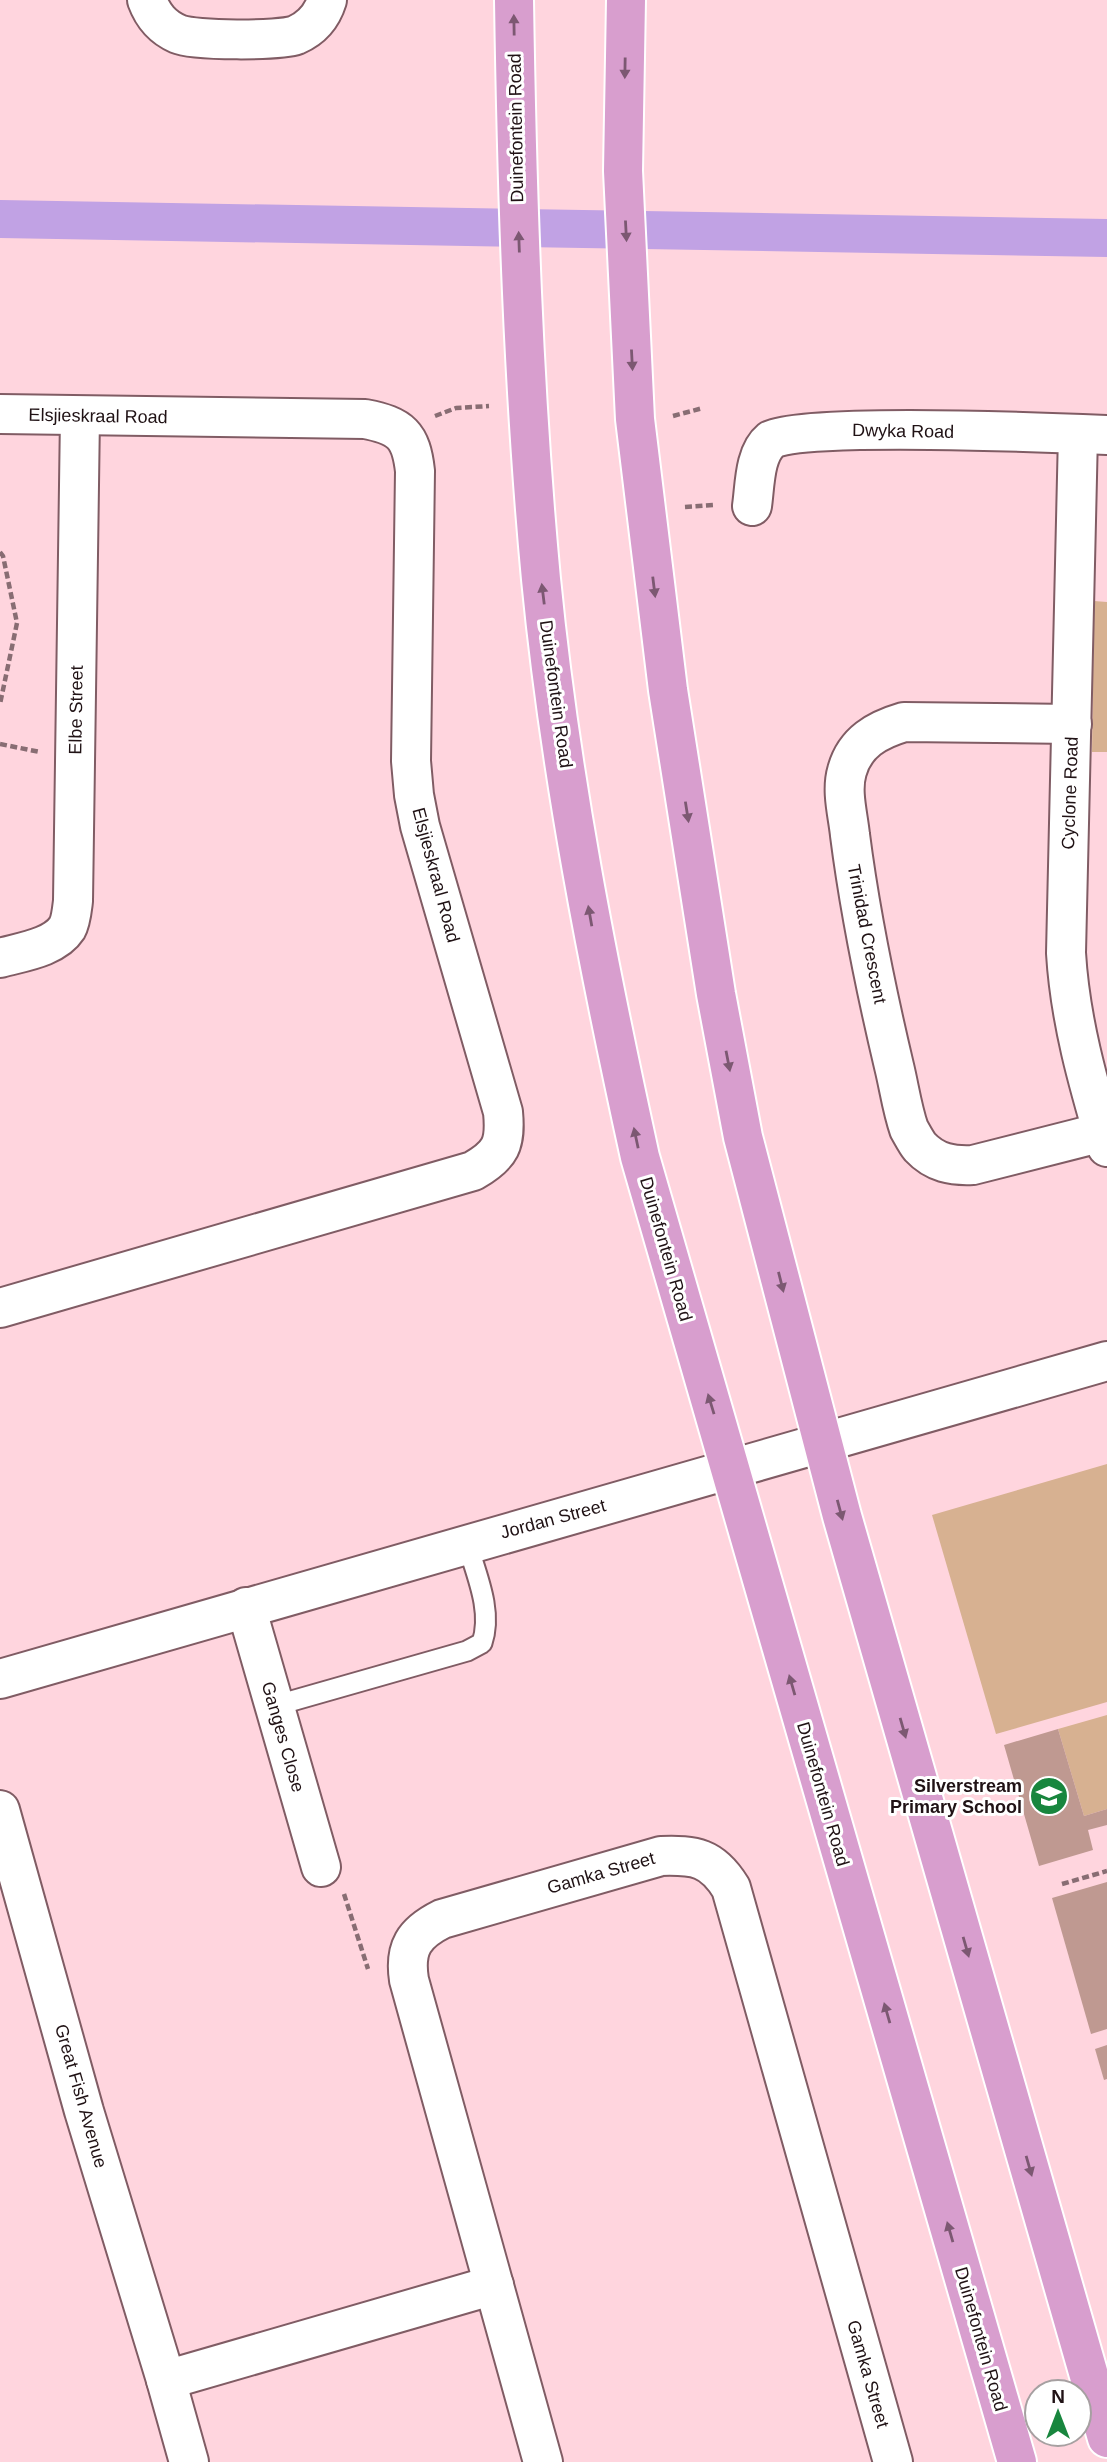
<svg xmlns="http://www.w3.org/2000/svg" width="1107" height="2462" font-family="Helvetica,sans-serif">
  <style>
    .green { fill: #d7b191 }
    .lines { fill: none; stroke-linecap: round; stroke-linejoin: round }
    .canal { stroke: #c1a2e4; stroke-width: 38 }
    .building { fill: #bf9991 }
    .service-casing { stroke: #805c64; stroke-width: 23 }
    .minor-casing { stroke: #805c64; stroke-width: 42 }
    .primary-casing { stroke: #fff; stroke-width: 42 }
    .path { stroke: #886d73; stroke-width: 4.5; stroke-dasharray: 7 3.5; stroke-linecap: butt }
    .service { stroke: #fff; stroke-width: 19 }
    .minor { stroke: #fff; stroke-width: 38 }
    .primary { stroke: #d89ece; stroke-width: 38 }
    .oneway { fill: #7c5872 }
    .labels { text-anchor: middle; stroke-width: 6; stroke-linejoin: round; paint-order: stroke }
    .street-label { font-size: 18px; fill: #201215; stroke: #fff }
    .poi-label { font-size: 18px; font-weight: bold; fill: #201215; stroke: #fff; text-anchor: end }
  </style>
  <rect width="100%" height="100%" fill="#ffd5de"/>
  <g class="green">
    <polygon points="1094,601 1107,602 1107,752 1092,752"/>
    <polygon points="1107,1464 1107,1702 996,1734 932,1515"/>
    <polygon points="1107,1715 1107,1809 1084,1816 1058,1729"/>
  </g>
  <g class="lines">
    <polyline class="canal" points="0,219 1107,238"/>
  </g>
  <g class="building">
    <polygon points="1058,1729 1084,1816 1107,1809 1107,1825 1088,1830 1093,1850 1039,1866 1004,1745"/>
    <polygon points="1107,1882 1107,2029 1091,2034 1052,1898"/>
    <polygon points="1107,2045 1107,2079 1104,2080 1095,2049"/>
  </g>
  <g class="lines">
    <defs>
      <path id="service" d="M274,1706l193,-55 15,-8c11,-32 -6,-69 -15,-100"/>
      <g id="minor">
        <path d="M147,0c6,16 15,27 31,34 16,7 102,7 118,1 16,-7 26,-19 31,-35"/>
        <path d="M0,414l365,5c36,7 46,16 50,52l-4,290 3,34 6,31 83,286c3,32 -2,43 -30,59l-473,137"/>
        <path d="M1078,434l-12,519c4,67 22,130 41,194"/>
        <path d="M752,506c3,-20 2,-52 19,-66 23,-18 289,-7 336,-5"/>
        <path d="M1072,724l-168,-2c-27,8 -49,20 -57,49 -6,20 1,44 3,64 10,78 26,155 44,231 5,20 8,43 15,63 3,5 7,13 11,18 15,16 32,19 53,18l130,-33"/>
        <path d="M0,958c21,-6 54,-10 67,-30 4,-7 5,-19 6,-27l7,-485"/>
        <polyline points="246,1607 321,1867"/>
        <polyline points="0,1679 1107,1361"/>
        <polyline points="0,1810 84,2111 166,2380 189,2462"/>
        <polyline points="166,2380 494,2285"/>
        <path d="M543,2462l-134,-482c-5,-32 5,-47 33,-61l219,-63c34,-1 51,1 70,32l162,574"/>
      </g>
      <g id="primary">
        <path d="M514,0c3,193 9,387 27,579 19,195 57,387 99,578l377,1305"/>
        <polyline points="626,0 623,171 635,419 668,690 716,994 743,1137 842,1516 1107,2438"/>
      </g>
    </defs>
    <use href="#service" class="service-casing"/>
    <use href="#minor" class="minor-casing"/>
    <use href="#primary" class="primary-casing"/>
    <g class="path">
      <polyline points="435,416 456,408 489,406"/>
      <polyline points="673,416 703,408"/>
      <polyline points="685,507 714,505"/>
      <polyline points="0,552 3,556 17,623 0,704"/>
      <polyline points="0,744 40,752"/>
      <polyline points="1062,1884 1107,1871"/>
      <polyline points="344,1894 368,1969"/>
    </g>
    <use href="#service" class="service"/>
    <use href="#minor" class="minor"/>
    <use href="#primary" class="primary"/>
  </g>
  <defs><path id="oneway-solid" d="M-6-.8H1V-3.2L6.5 0L1 3.2V.8H-6Z" transform="scale(1.75)"/></defs>
  <g class="oneway">
    <use href="#oneway-solid" transform="translate(514 25) rotate(-91)"/>
    <use href="#oneway-solid" transform="translate(625 68) rotate(91)"/>
    <use href="#oneway-solid" transform="translate(626 231) rotate(87)"/>
    <use href="#oneway-solid" transform="translate(519 242) rotate(-92)"/>
    <use href="#oneway-solid" transform="translate(632 360) rotate(87)"/>
    <use href="#oneway-solid" transform="translate(654 587) rotate(83)"/>
    <use href="#oneway-solid" transform="translate(543 594) rotate(-97)"/>
    <use href="#oneway-solid" transform="translate(687 812) rotate(81)"/>
    <use href="#oneway-solid" transform="translate(590 916) rotate(-100)"/>
    <use href="#oneway-solid" transform="translate(728 1061) rotate(79)"/>
    <use href="#oneway-solid" transform="translate(636 1138) rotate(-102)"/>
    <use href="#oneway-solid" transform="translate(781 1282) rotate(76)"/>
    <use href="#oneway-solid" transform="translate(711 1404) rotate(-107)"/>
    <use href="#oneway-solid" transform="translate(840 1510) rotate(75)"/>
    <use href="#oneway-solid" transform="translate(792 1685) rotate(-106)"/>
    <use href="#oneway-solid" transform="translate(903 1728) rotate(74)"/>
    <use href="#oneway-solid" transform="translate(966 1947) rotate(74)"/>
    <use href="#oneway-solid" transform="translate(887 2013) rotate(-106)"/>
    <use href="#oneway-solid" transform="translate(1029 2166) rotate(74)"/>
    <use href="#oneway-solid" transform="translate(950 2232) rotate(-106)"/>
  </g>
  <defs>
    <symbol id="school-disc" viewBox="-11 -11 22 22"><circle r="9.5" fill="#18863e" stroke="#fff"/><path d="M0-5L7-2L0 1L-7-2ZM-4 1L0 2.5L4 1V4Q0 6-4 4Z" fill="#fff"/></symbol>
  </defs>
  <g fill-rule="evenodd">
    <use href="#school-disc" x="1027" y="1774" width="44" height="44"/>
  </g>
  <g class="labels">
    <g class="street-label">
      <text transform="translate(516 128) rotate(-91)" y="6">Duinefontein Road</text>
      <text transform="translate(98 416) rotate(1)" y="6">Elsjieskraal Road</text>
      <text transform="translate(903 431) rotate(1)" y="6">Dwyka Road</text>
      <text transform="translate(556 694) rotate(82)" y="6">Duinefontein Road</text>
      <text transform="translate(76 710) rotate(-89)" y="6">Elbe Street</text>
      <text transform="translate(1070 793) rotate(-88)" y="6">Cyclone Road</text>
      <text transform="translate(436 875) rotate(75)" y="6">Elsjieskraal Road</text>
      <text transform="translate(867 934) rotate(79)" y="6">Trinidad Crescent</text>
      <text transform="translate(666 1249) rotate(74)" y="6">Duinefontein Road</text>
      <text transform="translate(553 1519) rotate(-15)" y="6">Jordan Street</text>
      <text transform="translate(283 1737) rotate(74)" y="6">Ganges Close</text>
      <text transform="translate(823 1794) rotate(74)" y="6">Duinefontein Road</text>
      <text transform="translate(601 1873) rotate(-16)" y="6">Gamka Street</text>
      <text transform="translate(81 2096) rotate(74)" y="6">Great Fish Avenue</text>
      <text transform="translate(981 2339) rotate(74)" y="6">Duinefontein Road</text>
      <text transform="translate(868 2374) rotate(74)" y="6">Gamka Street</text>
    </g>
    <g class="poi-label">
      <text x="1022" y="1792">Silverstream<tspan x="1022" dy="21">Primary School</tspan></text>
    </g>
  </g>
  <g transform="translate(1058 2413)"><circle r="33" fill="#ffffff" stroke="#a6a0a1" stroke-width="2"/>
  <path d="M0-5L12 26L0 18L-12 26Z" fill="#18863e"/>
  <text y="-10" font-size="19" font-weight="bold" text-anchor="middle" fill="#201215">N</text>
  </g>
</svg>
